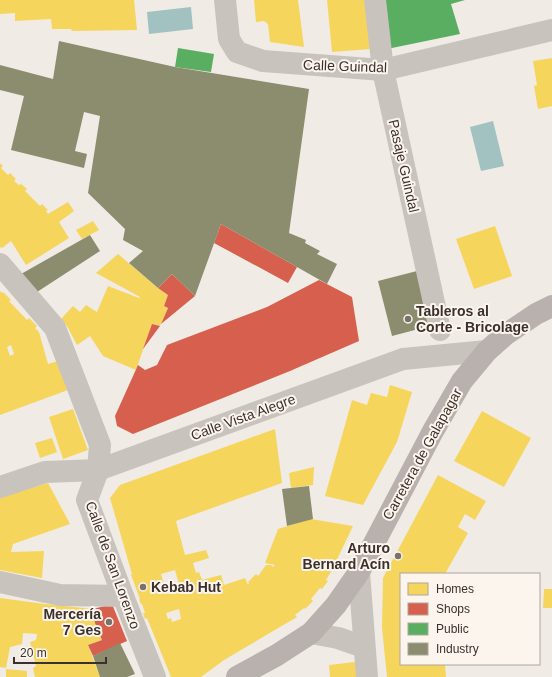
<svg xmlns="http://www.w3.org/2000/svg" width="552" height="677" font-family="Helvetica,sans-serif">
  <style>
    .water { fill: #a1c2c1 }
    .homes { fill: #f6d55c; fill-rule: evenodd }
    .shops { fill: #d6604d }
    .public { fill: #5aae61 }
    .industry { fill: #8c8c6e }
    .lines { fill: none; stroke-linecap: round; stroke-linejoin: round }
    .street { stroke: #c9c3be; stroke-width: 22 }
    .primary { stroke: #b8b1ad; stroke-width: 22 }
    .poi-dot { fill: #7a716c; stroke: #fbf5ee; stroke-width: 1.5 }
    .labels { text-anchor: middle; stroke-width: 4; stroke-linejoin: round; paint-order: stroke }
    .street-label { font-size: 14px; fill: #3b302b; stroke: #fbf5ee }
    .poi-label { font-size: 14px; font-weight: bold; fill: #3b302b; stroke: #fbf5ee; text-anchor: start }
  </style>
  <rect width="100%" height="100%" fill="#f0ebe5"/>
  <g class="water">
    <polygon points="191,7 193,29 149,34 147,12"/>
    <polygon points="493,121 504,166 481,171 470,127"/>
  </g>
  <g class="homes">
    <polygon points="0,0 134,0 137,30 72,31 71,29 52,29 51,19 15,21 15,13 0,14"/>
    <polygon points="254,0 298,0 304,47 270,42 268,24 264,21 256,22"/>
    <polygon points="327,0 367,0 371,49 332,52"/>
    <polygon points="552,58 552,106 538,109 534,86 537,85 533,61"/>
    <polygon points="0,163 3,166 1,168 8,175 10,173 16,179 14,181 19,185 21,184 27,189 25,191 40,206 42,204 48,210 46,211 48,214 68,202 74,211 59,222 69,238 26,265 11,241 2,248 0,247"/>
    <polygon points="93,221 99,230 82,239 76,230"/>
    <polygon points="495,226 512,276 474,289 456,239"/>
    <polygon points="118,254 158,288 168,295 164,306 168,308 160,326 152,324 136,370 103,356 90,336 77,345 67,326 61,319 73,306 80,312 86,305 97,312 108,286 139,298 140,297 96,273"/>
    <path d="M0,291l2,2 1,-1 8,8 -2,1 18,19 2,-2 8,8 -2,2 4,4 9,32 10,-3 10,29 -68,25zM11,345l3,9 -4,2 -3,-9z"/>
    <polygon points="390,385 412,392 397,442 363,505 325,496 352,400 367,405 371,393 387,397"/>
    <polygon points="73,409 88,450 63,459 49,417"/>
    <polygon points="482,411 531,438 504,487 454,461"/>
    <path d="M275,429l7,54 -106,38 9,34 21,-5 3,8 -16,5 3,10 3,-1 3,8 19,-5 3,10 21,-7 3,7 1,-2 -1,-1 8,-8 2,2 8,-11h5l2,2 2,-2 -10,-2 13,-34 33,-10 42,7 -21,44 -6,10 2,1 -6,8 -2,-1 -9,11 2,2 -8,8 -1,-1 -9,7 2,2 -73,43 -23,17h-30l-24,-59 -2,1 -2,-6h2l-3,-9h-1l-2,-5h1l-9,-24 1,-1 -22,-76 10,-13zM175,570l4,14 -14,4 -4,-14zM179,609l2,10 -9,3 -1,-4 -3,1 -2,-6z"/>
    <polygon points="52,438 57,452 40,458 35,443"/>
    <polygon points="314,467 313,485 291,488 289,473"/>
    <polygon points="438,475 486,501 475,520 465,514 458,527 468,533 445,574 401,574 401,664 445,664 446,677 387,677 382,628 383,578"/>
    <polygon points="48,483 70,524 13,544 11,552 44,551 42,578 0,570 0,497"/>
    <polygon points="544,589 552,589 552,608 543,608"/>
    <polygon points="0,598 45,604 93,609 95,623 102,640 88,645 100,677 35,677 33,668 36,666 30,642 36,640 37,634 23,633 22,644 10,647 6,668 0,667"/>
    <polygon points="355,662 357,677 330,677 329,665"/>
    <polygon points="6,669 27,671 27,677 6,677"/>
  </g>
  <g class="shops">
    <polygon points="221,224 297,267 288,283 214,243"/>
    <polygon points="172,274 195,296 161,324 168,308 164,306 168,295 158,288"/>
    <polygon points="319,280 352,297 359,341 290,371 133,434 117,426 115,416 138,365 145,370 157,365 167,345 267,307"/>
    <polygon points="152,324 160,326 143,349"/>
    <polygon points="112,604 127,641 93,656 88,645 102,640 95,623 93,609"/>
  </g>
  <g class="public">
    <polygon points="384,0 465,0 451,4 460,34 387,49"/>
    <polygon points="178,48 214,54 211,72 175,67"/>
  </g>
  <g class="industry">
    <polygon points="59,41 175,67 309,89 289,233 306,240 305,243 320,251 317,254 337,264 327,284 221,224 195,296 172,274 158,288 129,263 143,251 123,240 125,229 88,193 100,116 84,112 75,151 87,154 84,168 11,150 24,96 0,90 0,65 53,79"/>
    <polygon points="90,235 100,251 37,292 21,274"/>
    <polygon points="417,271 430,326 392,336 378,281"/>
    <polygon points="309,486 313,519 287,526 282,489"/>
    <polygon points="120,643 135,674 127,677 100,677 93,656"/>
  </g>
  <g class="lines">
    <g class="street">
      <polyline points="225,0 229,39 237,52 263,61 383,70 552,30"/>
      <polyline points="375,0 383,70 440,330"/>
      <polyline points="0,264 55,328 100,445 98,470 87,500 123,596 155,677"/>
      <polyline points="0,487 45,472 98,470 403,359 487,351"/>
      <polyline points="359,572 367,677"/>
      <polyline points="0,582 60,595 123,596"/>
      <polyline points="311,633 338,638 364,647"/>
    </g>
    <polyline class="primary" points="237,677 277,655 311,633 336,605 359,572 433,431 462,381 487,351 505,335 536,314 552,306"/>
  </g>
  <g class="poi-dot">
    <circle cx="408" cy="319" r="4"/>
    <circle cx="398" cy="556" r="4"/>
    <circle cx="143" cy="587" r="4"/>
    <circle cx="109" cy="622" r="4"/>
  </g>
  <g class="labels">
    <g class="street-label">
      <text transform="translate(345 66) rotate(2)" y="5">Calle Guindal</text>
      <text transform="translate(404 166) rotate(77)" y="5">Pasaje Guindal</text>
      <text transform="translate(243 417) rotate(-20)" y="5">Calle Vista Alegre</text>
      <text transform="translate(422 454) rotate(-61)" y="5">Carretera de Galapagar</text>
      <text transform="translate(113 565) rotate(70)" y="5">Calle de San Lorenzo</text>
    </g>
    <g class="poi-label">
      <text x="416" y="316">Tableros al<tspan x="416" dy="16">Corte - Bricolage</tspan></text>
      <text x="390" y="553" text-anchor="end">Arturo<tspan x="390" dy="16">Bernard Acín</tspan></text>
      <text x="151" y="592">Kebab Hut</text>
      <text x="101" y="619" text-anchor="end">Mercería<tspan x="101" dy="16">7 Ges</tspan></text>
    </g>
  </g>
  <rect x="400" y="573" width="140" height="92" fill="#fbf5ee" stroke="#aea6a0"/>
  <rect x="408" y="583" width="20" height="12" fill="#f6d55c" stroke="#aea6a0"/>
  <text x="436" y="593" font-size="12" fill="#3b302b">Homes</text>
  <rect x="408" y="603" width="20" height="12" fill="#d6604d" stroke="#aea6a0"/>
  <text x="436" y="613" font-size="12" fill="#3b302b">Shops</text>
  <rect x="408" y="623" width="20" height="12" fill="#5aae61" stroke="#aea6a0"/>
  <text x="436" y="633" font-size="12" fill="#3b302b">Public</text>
  <rect x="408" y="643" width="20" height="12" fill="#8c8c6e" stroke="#aea6a0"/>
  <text x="436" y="653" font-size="12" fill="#3b302b">Industry</text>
  <path d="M14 657v6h92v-6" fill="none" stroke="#3b302b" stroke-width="2"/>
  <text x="20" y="657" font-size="12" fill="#3b302b" stroke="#fbf5ee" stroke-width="3" paint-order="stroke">20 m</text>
</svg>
